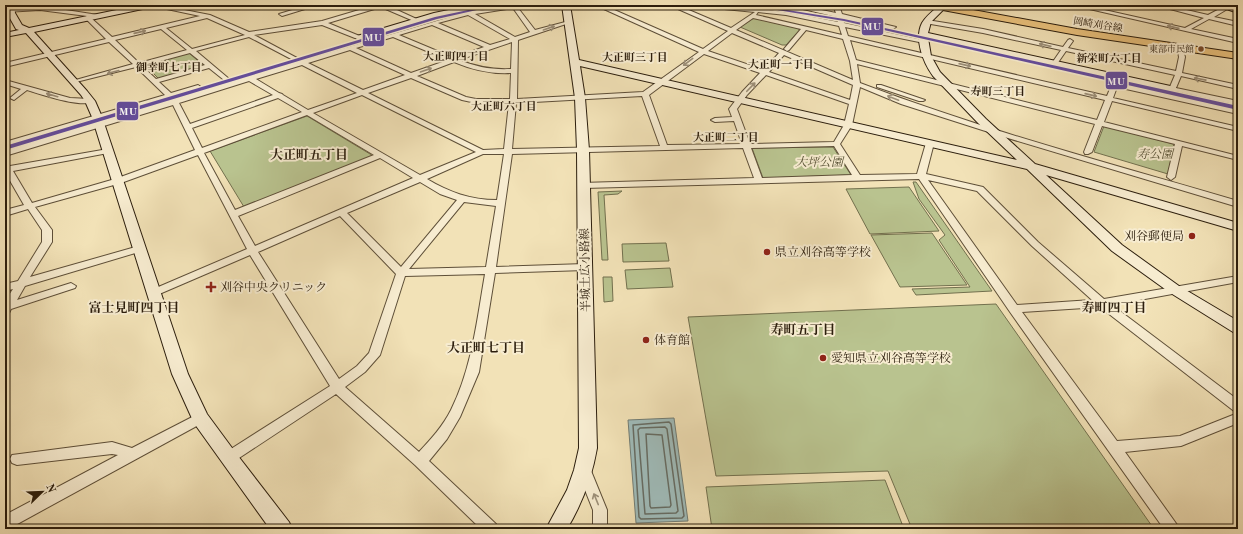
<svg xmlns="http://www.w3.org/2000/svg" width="1243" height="534" font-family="'Old Standard TT','Noto Serif JP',serif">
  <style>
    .green { fill: #b9c38f; stroke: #72704e }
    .water { fill: #9fbbb9; stroke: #717c74 }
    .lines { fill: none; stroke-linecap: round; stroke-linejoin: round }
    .shore { stroke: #666c63; stroke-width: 1.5 }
    .street-casing { stroke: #5e4f38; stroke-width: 2 }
    .secondary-casing { stroke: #2c1e0d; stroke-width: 2 }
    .primary-casing { stroke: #2c1e0d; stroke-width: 2 }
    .street { fill: #f7ecd0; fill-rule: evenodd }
    .secondary { fill: #f7ecd0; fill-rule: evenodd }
    .primary { fill: #e9c17c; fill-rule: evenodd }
    .rail-1-casing { stroke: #f7ecd0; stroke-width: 3 }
    .rail-1 { fill: #654e9e; fill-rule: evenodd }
    .oneway { stroke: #9c8f78 }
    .bus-dot { fill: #7a4b2a; stroke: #f7ecd0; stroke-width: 1.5 }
    .poi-dot { fill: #8f2418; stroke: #f7ecd0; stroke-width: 1.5 }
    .labels { text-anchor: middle; stroke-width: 4; stroke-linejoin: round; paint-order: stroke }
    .far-bus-label { font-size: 9px; fill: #2c1e0d; stroke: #f7ecd0; text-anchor: end }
    .far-street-label { font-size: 10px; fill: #2c1e0d; stroke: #f7ecd0 }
    .far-neighbourhood-label { font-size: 11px; font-weight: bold; fill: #2c1e0d; stroke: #f7ecd0 }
    .park-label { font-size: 12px; font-style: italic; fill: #565034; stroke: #f7ecd0 }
    .poi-label { font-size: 12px; fill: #2c1e0d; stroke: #f7ecd0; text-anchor: start }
    .street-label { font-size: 12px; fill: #2c1e0d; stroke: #f7ecd0 }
    .neighbourhood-label { font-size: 13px; font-weight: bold; fill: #2c1e0d; stroke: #f7ecd0 }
    .line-badge { stroke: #f7ecd0; stroke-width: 1.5 }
    .badge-label { font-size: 11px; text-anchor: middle; font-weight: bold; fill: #fff }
  </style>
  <rect width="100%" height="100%" fill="#f2e2b7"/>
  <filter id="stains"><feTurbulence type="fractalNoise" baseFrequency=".005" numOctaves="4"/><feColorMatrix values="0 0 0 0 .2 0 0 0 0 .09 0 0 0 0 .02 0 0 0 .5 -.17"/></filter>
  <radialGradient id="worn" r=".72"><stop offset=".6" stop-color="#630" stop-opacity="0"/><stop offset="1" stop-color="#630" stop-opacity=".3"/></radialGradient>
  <g class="green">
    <polygon points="754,18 797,28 800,30 786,45 782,45 740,27"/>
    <polygon points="189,53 204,66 159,79 145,65"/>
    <polygon points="307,116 375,157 244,207 210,151"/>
    <polygon points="1104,126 1174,144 1168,174 1094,152"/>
    <polygon points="833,147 851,175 763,178 752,148"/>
    <polygon points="913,182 916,182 992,291 916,295 912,289 970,287 939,240 945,235 919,199"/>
    <polygon points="909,187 939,231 870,234 846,189"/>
    <polygon points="622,191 618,194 604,195 608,260 602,260 598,192"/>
    <polygon points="932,233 967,285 900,287 871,235"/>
    <polygon points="666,243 669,261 623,262 622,244"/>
    <polygon points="670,268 673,287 627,289 625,270"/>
    <polygon points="603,277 612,277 613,301 604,302"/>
    <polygon points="996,304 1154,529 912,529 888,471 716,476 688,317"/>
    <polygon points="885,480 904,529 712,529 706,487"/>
  </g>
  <polygon class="water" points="674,418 688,521 636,523 628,420"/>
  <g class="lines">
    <g class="shore">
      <polygon points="669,422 671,424 684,516 682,518 641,519 639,517 633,425"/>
      <polygon points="665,427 667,429 678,511 676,513 645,514 638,430 640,428"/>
      <polygon points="646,434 662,435 671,505 670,507 651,508 650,506"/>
    </g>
    <defs>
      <g id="street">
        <path d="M148,5h11l51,10 39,17 73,-11 54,-16h10l35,16 -5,1 -35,-15 -53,16 34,14 1,1 -3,2 -38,-15 -68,10 43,23 1,1 -3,2 -46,-24 -53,14 32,27v2h-4l-15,-12 -50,14 12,11 27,-8 3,2 -196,59v-4l160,-47 -29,-28 -64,16v-2l61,-17 -24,-22 -104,25v-4l101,-24 -21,-21 2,-2 -47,-6 -35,2v-4l35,-2 58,9v2h-8l22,20 88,-21zM207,18l38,17 -53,14 -26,-21zM161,29l26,21 -48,13 -24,-23zM190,53l15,12 -49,14 -14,-13z"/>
        <polygon points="309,5 318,5 282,16 279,14"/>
        <path d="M447,5c9,0 16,6 24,6 19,0 37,-6 56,-6l-9,3 17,22 34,-9v2l-51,17 -1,59 126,-7 56,-40 -104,-47h8l100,44 25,-18 -59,-26h8l54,23 24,-16 -51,-5 -3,-2c47,0 92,8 137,17l-1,-5 -51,-12h11l39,8 -3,-8h6l3,9 54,13 -3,2 -50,-11 1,5 83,18 -3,2 -79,-16 3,9 259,60 5,-12 3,-2 123,28v4l-121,-27 -4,11 125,29v4l-126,-30 -8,21 134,34v4l-56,-14 -7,31 -4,3 -4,-3 8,-33 -73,-18 -10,26 -4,2h-3l-1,-2 11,-28 -238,-60 3,19c123,47 252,81 378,118v6l-237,-71 -100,-32 -41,-17 -8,38 -12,19 20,31 57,-1 9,-31 1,-2h6l1,2 -8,31 57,13 55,55 66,57 134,-23v6l-126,23 126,95v12l-4,-1 -134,-104 -78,5 95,129 63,-5 58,-23v10l-57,23 -56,6 55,77h-16l-154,-217 -91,-133 -335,9 -4,-3 1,-2 173,-5 -11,-30 -231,6 -16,113 89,-3 5,3 -5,3 -90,3 -16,99 -19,45 -13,22 -18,22 67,63 2,5h-17l-66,-64 -79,-71 -103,68 -5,2 -5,-2 -2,-4 2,-4 107,-68 -80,-131 -93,40h-8l-1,-2 1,-2 98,-42 -49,-94 -77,28 -86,24 17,23v12l-22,35 109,-31 5,3 -2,2 -117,35 -8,14 54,-17 5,3 -1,2 -64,21 -2,4 -4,1v-13l8,-12 -8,2v-7l13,-3 24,-39v-12l-14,-21 -23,7v-6l19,-5 -19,-33v-9l5,3 98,-17 4,2 -4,2 -95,18 19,32 83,-24 80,-29 -22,-45 -168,51v-5l167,-52 292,-86zM513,8l17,24 -15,5 -40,-23zM758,12l28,3 53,11 3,9 -86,-20zM468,15l42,24 -20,6 -52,-22zM753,18l48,11 -17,20 3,2 2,-1 17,-20 37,9 7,22 3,19 -117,-50zM432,25l52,22 -30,11 -55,-23zM732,33l47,20 -15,17 -56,-19zM393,37l55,23 -37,13 -55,-25zM850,40l255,60 -8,20 -241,-60zM512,42l-1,27c-19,1 -34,-2 -52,-9zM350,50l55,25 -42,15 -55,-27zM704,54l56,19 -18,19 -13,17 3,8 -17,1 -4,2 4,2 19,-1 8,23 -75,1 -18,-50zM784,55l69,30 -3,15 -81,-28zM454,62c19,8 36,12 57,11l-1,26h-34l-10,-2 -49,-21zM302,65l55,28 -49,17 -25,-15 -1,-1 -3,-1 -23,-14zM766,75l83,29 -5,21 -10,17 -84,2 -13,-35 10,-14zM411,78l51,22 14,3h33l-5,46 -21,1 -115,-57zM249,81l24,14 -83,29 -11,-21zM362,95l114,57 -56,23 -107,-62zM642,96l18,50 -148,3 4,-46zM278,98l24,14 -100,36 -10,-20zM307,115l67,40 -139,55 -31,-57zM834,146l18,29 -90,3 -11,-30zM483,154h21l-7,46c-27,0 -48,-8 -70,-21zM380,158l33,20 -158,68 -17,-30zM928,180l49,11 55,55 60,54 -75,5zM420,182l20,12 17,6 -56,67 -54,-54zM464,202l32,4 -10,61 -77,2zM340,216l56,58 -27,79 -12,13 -18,13 -81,-127zM485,274c-8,46 -13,94 -34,136 -8,16 -20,29 -32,42l-74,-65 20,-15 15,-17 25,-79z"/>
        <polygon points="1072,5 1082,5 1185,28 1204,18 1155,5 1165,5 1208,15 1227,5 1229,6 1229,8 1214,17 1238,22 1238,26 1209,19 1191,29 1238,39 1238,43"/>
        <polygon points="927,20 983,29 1063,47 1068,40 1070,39 1073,41 1068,48 1176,71 1179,57 1177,47 1182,46 1185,57 1182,73 1238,85 1238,89 1181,76 1176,88 1238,101 1238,105 1170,90 1169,89 1175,75 1066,51 1057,64 1055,65 1052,63 1061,50 983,33 925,23 924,22"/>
        <path d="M5,80l65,18 20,1 4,2c-11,8 -54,-7 -67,-11l-13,10 -4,-2 11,-9 -16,-5z"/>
        <polygon points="877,85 881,85 925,100 923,101 919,101 877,87"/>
        <polygon points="200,413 204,414 206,418 204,422 10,528 5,529 5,515 118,455 112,454 17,465 12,463 10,459 12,455 112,442 132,448"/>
        <polygon points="584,464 589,466 607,510 607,529 593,529 593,510 577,470 579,466"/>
      </g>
      <g id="secondary">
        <polygon points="6,5 14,5 15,13 22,25 29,28 141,5 156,5 152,7 34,32 87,91 95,101 102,117 188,374 207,414 235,452 289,522 292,529 270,529 194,423 172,374 92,117 85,101 81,95 26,33 5,37 5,33 19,30 16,29 7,13"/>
        <polygon points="473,5 488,5 484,7 439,17 363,40 360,41 356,38 357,36 434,13"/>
        <path d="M562,5h8l9,55 438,100 -39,-37 -45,-47c-10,-14 -19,-37 -11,-53 4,-7 12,-13 18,-18h8l-17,17 -3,11 247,54 2,2 -2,2 -3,1 -244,-54 3,18 9,16 46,47 49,45 203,59v8l-192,-56 76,70 57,41 59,35v13l-5,-2 -64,-40 -57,-41 -85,-82 -447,-103 5,32 4,52 8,298c-5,29 -15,56 -30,81h-21l21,-39 7,-20 5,-22 -2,-298 -2,-52z"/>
        <polygon points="1215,5 1227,5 1238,9 1238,13"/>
      </g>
      <polygon id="primary" points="928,5 946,5 1077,29 1238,53 1238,59 1077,35 932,8"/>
    </defs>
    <use href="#street" class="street-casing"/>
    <use href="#secondary" class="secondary-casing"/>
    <use href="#primary" class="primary-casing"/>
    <use href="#street" class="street"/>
    <use href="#secondary" class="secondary"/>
    <use href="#primary" class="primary"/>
    <defs>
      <g id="rail-1">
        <polygon points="492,5 499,5 437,19 5,150 5,146 435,17"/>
        <polygon points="747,5 756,5 844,19 1238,106 1238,110 844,21"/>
      </g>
    </defs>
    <use href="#rail-1" class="rail-1-casing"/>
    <use href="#rail-1" class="rail-1"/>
  </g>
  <defs><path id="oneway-shaft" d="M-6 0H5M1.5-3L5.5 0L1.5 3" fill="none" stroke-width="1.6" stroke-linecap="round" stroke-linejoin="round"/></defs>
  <g class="oneway">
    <use href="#oneway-shaft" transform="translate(1173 27) rotate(-167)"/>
    <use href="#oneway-shaft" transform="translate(549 28) rotate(-19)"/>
    <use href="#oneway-shaft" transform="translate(140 32) rotate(-13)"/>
    <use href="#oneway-shaft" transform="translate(1045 45) rotate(-167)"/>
    <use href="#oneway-shaft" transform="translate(688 62) rotate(143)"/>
    <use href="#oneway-shaft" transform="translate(965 65) rotate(13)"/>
    <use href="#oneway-shaft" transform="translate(426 70) rotate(-19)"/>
    <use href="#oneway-shaft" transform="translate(113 72) rotate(165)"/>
    <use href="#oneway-shaft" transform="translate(1200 79) rotate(-169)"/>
    <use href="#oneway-shaft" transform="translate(751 87) rotate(-46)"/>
    <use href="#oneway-shaft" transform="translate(52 95) rotate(-164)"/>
    <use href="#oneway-shaft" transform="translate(1091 95) rotate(13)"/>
    <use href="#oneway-shaft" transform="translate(893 98) rotate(-159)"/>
    <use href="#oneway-shaft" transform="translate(596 499) rotate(-112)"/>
  </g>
  <circle class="bus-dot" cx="1201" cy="49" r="3.5"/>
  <g class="poi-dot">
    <circle cx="1192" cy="236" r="4"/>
    <circle cx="767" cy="252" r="4"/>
    <path d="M209 281h4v4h4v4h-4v4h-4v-4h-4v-4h4z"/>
    <circle cx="646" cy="340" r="4"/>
    <circle cx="823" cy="358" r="4"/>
  </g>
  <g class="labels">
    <g class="far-bus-label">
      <text x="1194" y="52">東部市民館</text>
    </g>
    <g class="far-street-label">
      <text transform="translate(1098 24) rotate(9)" y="4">岡崎刈谷線</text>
    </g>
    <g class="far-neighbourhood-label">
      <text x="456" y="60">大正町四丁目</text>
      <text x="635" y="61">大正町三丁目</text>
      <text x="1109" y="62">新栄町六丁目</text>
      <text x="781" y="68">大正町一丁目</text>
      <text x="169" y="71">御幸町七丁目</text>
      <text x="998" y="95">寿町三丁目</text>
      <text x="504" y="110">大正町六丁目</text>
      <text x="726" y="141">大正町二丁目</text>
    </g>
    <g class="park-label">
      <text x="1155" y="158">寿公園</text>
      <text x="819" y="166">大坪公園</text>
    </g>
    <g class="poi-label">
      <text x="1184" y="240" text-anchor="end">刈谷郵便局</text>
      <text x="775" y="256">県立刈谷高等学校</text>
      <text x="220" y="291">刈谷中央クリニック</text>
      <text x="654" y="344">体育館</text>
      <text x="831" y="362">愛知県立刈谷高等学校</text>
    </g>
    <g class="street-label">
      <text transform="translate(585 270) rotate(-91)" y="4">半城土広小路線</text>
    </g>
    <g class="neighbourhood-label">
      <text x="309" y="159">大正町五丁目</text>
      <text x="134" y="312">富士見町四丁目</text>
      <text x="1114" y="312">寿町四丁目</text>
      <text x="803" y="334">寿町五丁目</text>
      <text x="486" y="352">大正町七丁目</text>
    </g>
  </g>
  <g class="line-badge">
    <rect x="861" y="17" width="23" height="19" rx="4" fill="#654e9e"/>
    <rect x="362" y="27" width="23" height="20" rx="4" fill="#654e9e"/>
    <rect x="1105" y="71" width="23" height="19" rx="4" fill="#654e9e"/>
    <rect x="116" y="101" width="23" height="20" rx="4" fill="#654e9e"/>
  </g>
  <g class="badge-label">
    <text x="872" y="30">MU</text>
    <text x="373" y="41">MU</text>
    <text x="1116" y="85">MU</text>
    <text x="128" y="115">MU</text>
  </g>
  <rect width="1243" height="534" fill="none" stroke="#f2e2b7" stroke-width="20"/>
  <rect x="6" y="6" width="1231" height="522" fill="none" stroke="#2c1e0d" stroke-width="2"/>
  <rect x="10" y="10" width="1223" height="514" fill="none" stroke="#2c1e0d"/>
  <g transform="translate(42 492) rotate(67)" stroke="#f7ecd0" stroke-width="3" paint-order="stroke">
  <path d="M0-3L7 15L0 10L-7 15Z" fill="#2c1e0d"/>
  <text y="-6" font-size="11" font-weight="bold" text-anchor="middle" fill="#2c1e0d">N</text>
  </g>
  <rect width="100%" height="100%" filter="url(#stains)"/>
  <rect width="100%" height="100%" fill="url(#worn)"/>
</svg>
